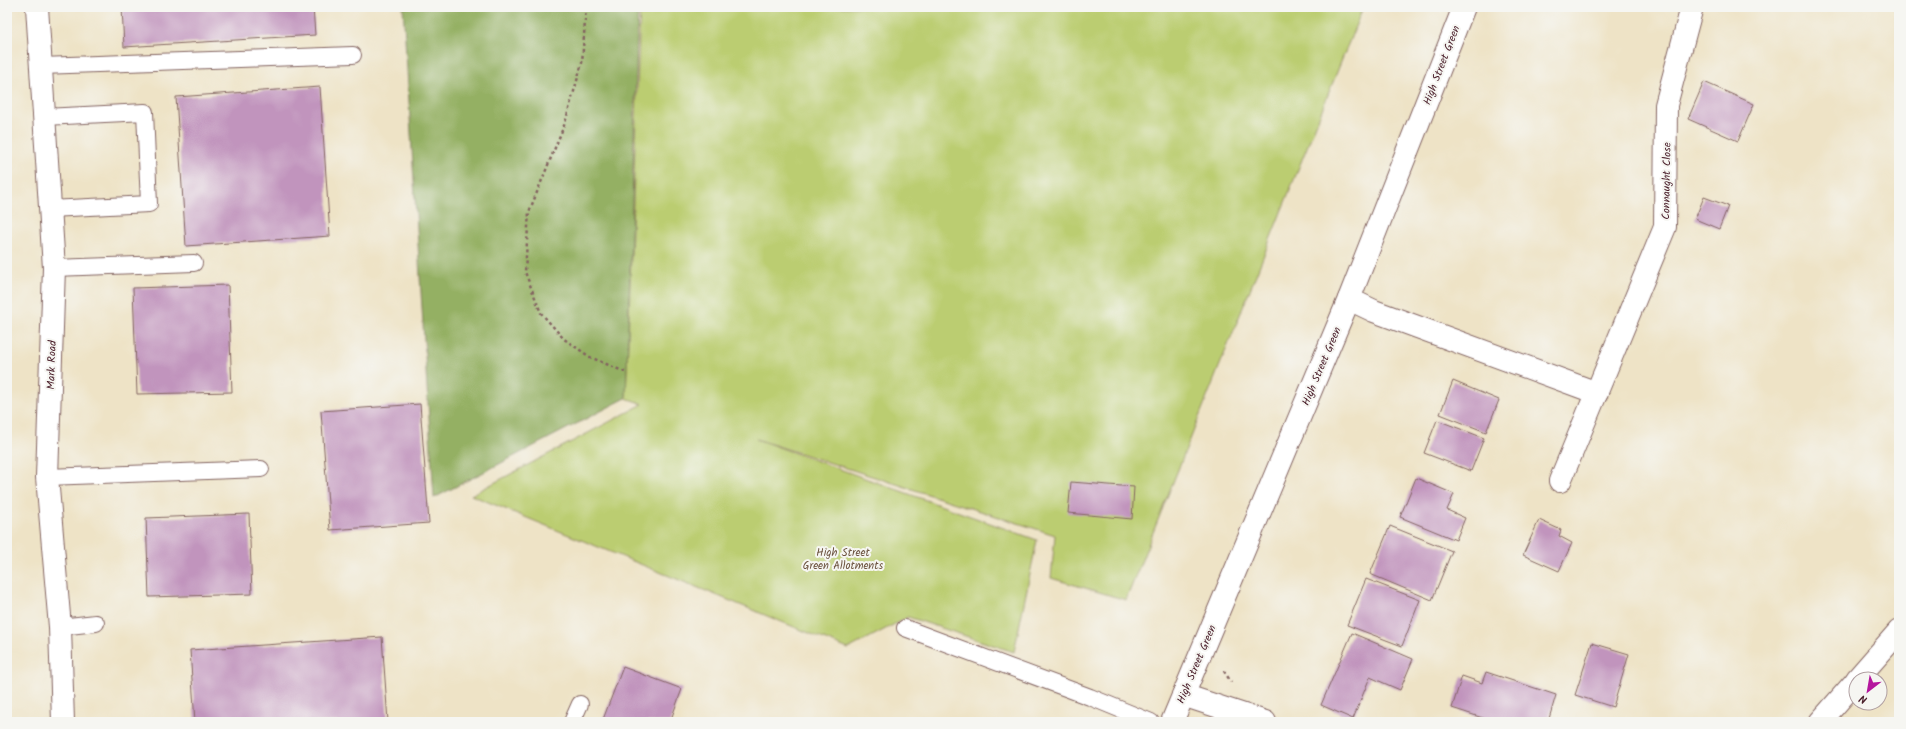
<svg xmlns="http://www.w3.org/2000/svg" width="1906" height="729" font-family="Kalam,sans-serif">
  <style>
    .green { fill: #bbcd71; stroke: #82764e }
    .forest { fill: #94b063; stroke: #6f6847 }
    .building { fill: #c194bd }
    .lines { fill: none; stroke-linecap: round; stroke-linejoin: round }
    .lane-casing { stroke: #836461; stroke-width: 18 }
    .street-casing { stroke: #836461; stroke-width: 24 }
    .secondary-casing { stroke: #836461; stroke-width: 24 }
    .path { stroke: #836461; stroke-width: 2.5; stroke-dasharray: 3 3; stroke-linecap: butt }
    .lane { stroke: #fff; stroke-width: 16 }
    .street { stroke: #fff; stroke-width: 22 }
    .secondary { stroke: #fff; stroke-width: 22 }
    .labels { text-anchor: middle; stroke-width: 4; stroke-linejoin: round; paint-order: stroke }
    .street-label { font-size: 11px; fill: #4a1f2b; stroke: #f6f6f2 }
    .park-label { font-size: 11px; fill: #6c5340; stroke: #f6f6f2 }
  </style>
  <rect width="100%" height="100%" fill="#f6f6f2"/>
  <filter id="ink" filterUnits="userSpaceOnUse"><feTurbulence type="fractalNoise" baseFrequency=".025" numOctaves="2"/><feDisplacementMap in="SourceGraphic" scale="8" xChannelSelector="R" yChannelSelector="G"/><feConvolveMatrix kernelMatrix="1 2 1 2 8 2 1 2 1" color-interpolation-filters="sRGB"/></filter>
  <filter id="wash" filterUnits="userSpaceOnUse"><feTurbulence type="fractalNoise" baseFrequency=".012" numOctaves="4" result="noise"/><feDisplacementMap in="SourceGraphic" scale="16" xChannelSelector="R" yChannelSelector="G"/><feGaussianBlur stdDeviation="0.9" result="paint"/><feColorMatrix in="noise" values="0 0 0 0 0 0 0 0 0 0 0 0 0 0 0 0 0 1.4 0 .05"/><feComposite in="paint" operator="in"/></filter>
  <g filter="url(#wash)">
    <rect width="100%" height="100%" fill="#eee3c6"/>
    <polygon class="green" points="640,7 1363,7 1126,600 1051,578 1055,535 756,439 1037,540 1014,652 908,617 848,649 471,495 643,404 626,398"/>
    <polygon class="forest" points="403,7 638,7 626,398 434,498"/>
    <g id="blocks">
      <g class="building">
        <polygon points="122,7 313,7 315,35 124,47"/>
        <polygon points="1704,82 1754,104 1738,141 1688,119"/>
        <polygon points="320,87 330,236 186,246 176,97"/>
        <polygon points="1704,197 1728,206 1719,229 1695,219"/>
        <polygon points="228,285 232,392 137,394 133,288"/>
        <polygon points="1453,381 1499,400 1486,432 1440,414"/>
        <polygon points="420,404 429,523 330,530 321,411"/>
        <polygon points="1437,420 1484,438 1471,471 1424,453"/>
        <polygon points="1416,478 1454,494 1447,510 1465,518 1456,540 1400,517"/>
        <polygon points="1071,482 1134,487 1132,519 1068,513"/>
        <polygon points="249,514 252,594 149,597 146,518"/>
        <polygon points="1539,520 1561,530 1559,536 1572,543 1559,571 1523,555"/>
        <polygon points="1390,526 1452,551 1432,600 1370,574"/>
        <polygon points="1366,579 1420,600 1402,646 1347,625"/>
        <polygon points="1352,633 1413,659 1400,690 1370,677 1353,719 1321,705"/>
        <polygon points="382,637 388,722 195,722 190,650"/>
        <polygon points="1592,643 1629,654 1613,707 1575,695"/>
        <polygon points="623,667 682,689 670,722 602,722"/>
        <polygon points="1486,672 1556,695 1548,722 1495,722 1452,708 1462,676 1482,683"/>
      </g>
    </g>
  </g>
  <g filter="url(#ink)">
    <use href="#blocks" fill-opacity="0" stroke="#836461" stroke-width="1"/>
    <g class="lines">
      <defs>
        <g id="lane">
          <polyline points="41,66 353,55"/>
          <polyline points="44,117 145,112 149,204 50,209"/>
          <polyline points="54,268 194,263"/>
          <polyline points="47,477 261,469"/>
          <polyline points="60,627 96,623"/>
          <polyline points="905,628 1090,697 1151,722"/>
          <polyline points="572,722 580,704"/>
        </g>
        <g id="street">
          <polyline points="37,7 54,268 47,477 60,627 63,722"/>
          <polyline points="1349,299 1374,311 1597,393"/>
          <polyline points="1560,481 1665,227 1666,105 1692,7"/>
          <polyline points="1857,679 1899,631"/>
          <polyline points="1183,695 1265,722"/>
          <polyline points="1820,722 1856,681"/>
        </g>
        <polyline id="secondary" points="1172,722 1349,299 1464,7"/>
      </defs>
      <use href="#lane" class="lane-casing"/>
      <use href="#street" class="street-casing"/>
      <use href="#secondary" class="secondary-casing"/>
      <g class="path">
        <polyline points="586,7 582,63 565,123 529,212 525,272 541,313 564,339 590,357 627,373"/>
        <polyline points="1224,671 1231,682"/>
      </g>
      <use href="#lane" class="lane"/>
      <use href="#street" class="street"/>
      <use href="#secondary" class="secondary"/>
    </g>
  </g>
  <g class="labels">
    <g class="street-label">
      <text transform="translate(1441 65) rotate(-69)" y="4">High Street Green</text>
      <text transform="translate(1666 181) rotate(-89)" y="4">Connaught Close</text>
      <text transform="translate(51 365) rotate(-88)" y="4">Mark Road</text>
      <text transform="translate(1321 366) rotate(-67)" y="4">High Street Green</text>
      <text transform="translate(1196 664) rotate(-67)" y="4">High Street Green</text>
    </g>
    <g class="park-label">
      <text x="843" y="556">High Street<tspan x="843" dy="13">Green Allotments</tspan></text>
    </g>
  </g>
  <rect width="1906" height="729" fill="none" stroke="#f6f6f2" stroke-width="24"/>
  <g transform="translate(1868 691) rotate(211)"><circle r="19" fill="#f6f6f2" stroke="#b1a0a2"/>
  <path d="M0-3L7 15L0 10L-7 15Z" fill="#b5179e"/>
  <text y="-6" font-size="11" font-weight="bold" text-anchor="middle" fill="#4a1f2b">N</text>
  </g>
</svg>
